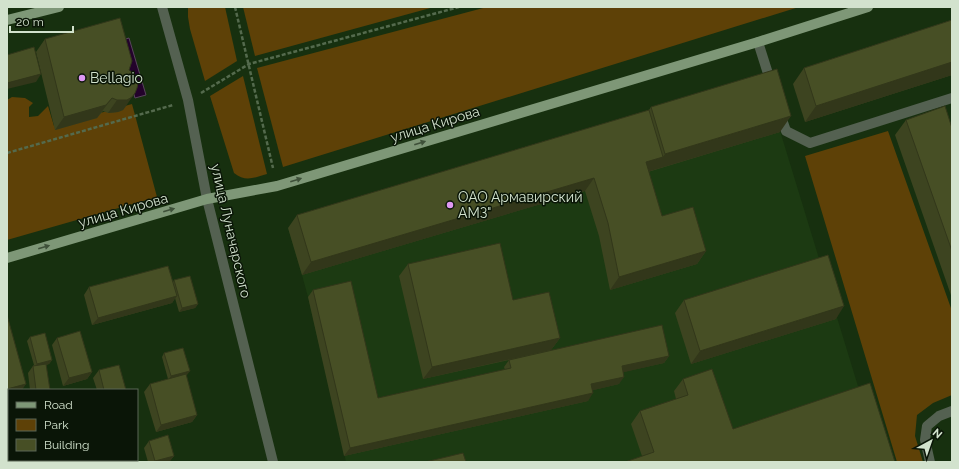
<svg xmlns="http://www.w3.org/2000/svg" width="959" height="469" font-family="Raleway,sans-serif">
  <style>
    .built { fill: #1c3a12 }
    .green { fill: #5e4107 }
    .water { fill: #23022b; stroke: #58455c }
    .lines { fill: none; stroke-linecap: round; stroke-linejoin: round }
    .path { stroke: #546a4d; stroke-width: 2.5; stroke-dasharray: 4 2; stroke-linecap: butt }
    .minor { stroke: #546151; stroke-width: 10 }
    .major { stroke: #7e9777; stroke-width: 10 }
    .wall { fill: #3d4420 }
    .shaded-wall { fill: #32371a }
    .building { fill: #474f25; stroke: #32371a }
    .oneway { fill: #3e5039 }
    .poi-dot { fill: #de98f2; stroke: #0a1507; stroke-width: 1.5 }
    .labels { text-anchor: middle; stroke-width: 3; stroke-linejoin: round; paint-order: stroke }
    .poi-label { font-size: 14px; fill: #d2e2cd; stroke: #0a1507; text-anchor: start }
    .street-label { font-size: 14px; fill: #d2e2cd; stroke: #0a1507 }
  </style>
  <rect width="100%" height="100%" fill="#17300f"/>
  <polygon class="built" points="766,85 861,396 882,462 346,462 308,297 302,275 288,228"/>
  <g class="green">
    <polygon points="188,7 225,7 237,61 205,81 190,29 188,17"/>
    <polygon points="243,7 434,7 255,56"/>
    <polygon points="487,7 799,7 283,167 257,68"/>
    <path d="M243,76l24,98c-13,4 -22,8 -33,-1l-24,-77z"/>
    <polygon points="12,97 25,98 33,103 29,107 29,117 38,116 48,106 54,126 132,104 157,197 7,240 7,100"/>
    <polygon points="888,131 952,311 952,395 933,403 917,415 915,436 923,462 897,462 805,156"/>
  </g>
  <polygon class="water" points="129,38 146,95 135,98 119,41"/>
  <g class="lines">
    <g class="path">
      <polyline points="235,7 273,168"/>
      <polyline points="201,93 249,64 459,7"/>
      <polyline points="7,153 173,105"/>
    </g>
    <g class="minor">
      <polyline points="162,7 188,100 207,199 273,462"/>
      <polyline points="758,42 771,83"/>
      <polyline points="780,114 786,131 810,143 952,98"/>
      <polyline points="930,462 925,440 927,426 939,416 952,411"/>
    </g>
    <g class="major">
      <polyline points="7,20 59,7"/>
      <polyline points="7,258 207,199 277,186 758,42 868,7"/>
    </g>
  </g>
  <g class="wall">
    <polygon points="952,20 952,75 805,122 793,84 804,68"/>
    <polygon points="45,39 129,70 126,106 123,110 118,112 108,113 103,111 97,118 55,130 36,52"/>
    <polygon points="651,107 780,132 648,172 662,216 706,251 697,264 610,290 599,236 585,191 302,275 288,228 297,215 649,110"/>
    <polygon points="906,120 952,128 952,298 895,135"/>
    <polygon points="408,264 513,300 560,338 551,350 669,356 664,363 623,372 619,384 593,390 588,401 344,456 308,297 313,290 378,398 505,370 504,367 509,360 423,379 399,276"/>
    <polygon points="174,280 198,304 195,308 179,312 175,298 172,303 92,325 84,295 89,287 173,282"/>
    <polygon points="684,300 836,319 691,364 675,313"/>
    <polygon points="30,337 52,360 49,364 46,365 50,390 30,390 28,373 33,366 34,365 27,341"/>
    <polygon points="57,338 92,372 87,379 63,386 52,345"/>
    <polygon points="164,353 187,375 186,375 197,415 192,422 156,432 144,392 150,384 168,379 162,357"/>
    <polygon points="99,370 126,390 97,390 93,378"/>
    <polygon points="683,379 733,429 642,456 631,424 640,411 676,399 674,391"/>
    <polygon points="149,441 174,456 169,462 148,462 144,448"/>
  </g>
  <g class="shaded-wall">
    <polygon points="952,62 952,75 805,122 816,106"/>
    <polygon points="41,74 36,82 7,89 7,83"/>
    <polygon points="135,93 126,106 123,110 118,112 108,113 117,100"/>
    <polygon points="112,98 97,118 55,130 64,117"/>
    <polygon points="791,116 780,132 637,175 646,162 663,157 665,154"/>
    <polygon points="594,178 585,191 302,275 311,262"/>
    <polygon points="706,251 697,264 610,290 619,277"/>
    <polygon points="177,296 172,303 92,325 98,318"/>
    <polygon points="198,304 195,308 179,312 182,308"/>
    <polygon points="844,306 836,319 691,364 700,351"/>
    <polygon points="560,338 551,350 423,379 432,367"/>
    <polygon points="669,356 664,363 616,374 622,366"/>
    <polygon points="52,360 49,364 34,368 37,364"/>
    <polygon points="190,371 187,375 168,380 171,376"/>
    <polygon points="92,372 87,379 63,386 69,378"/>
    <polygon points="624,377 619,384 586,392 591,384"/>
    <polygon points="26,384 22,390 9,390 9,395 7,395 7,389"/>
    <polygon points="593,393 588,401 344,456 350,448"/>
    <polygon points="197,415 192,422 156,432 161,425"/>
    <polygon points="9,420 9,423 7,424 7,421"/>
    <polygon points="174,456 169,462 154,462 155,461"/>
  </g>
  <g class="building">
    <polygon points="120,18 132,61 129,70 133,73 136,78 138,83 137,88 135,93 132,97 127,100 117,100 112,98 106,105 64,117 45,39"/>
    <polygon points="952,20 952,62 816,106 804,68"/>
    <polygon points="34,47 41,74 7,83 7,55"/>
    <polygon points="777,69 791,116 665,154 651,107"/>
    <polygon points="945,106 952,128 952,251 906,120"/>
    <polygon points="649,110 663,157 646,162 662,216 693,207 706,251 619,277 608,223 594,178 311,262 297,215"/>
    <polygon points="500,243 513,300 549,292 560,338 432,367 408,264"/>
    <polygon points="828,255 844,306 700,351 684,300"/>
    <polygon points="168,266 177,296 98,318 89,287"/>
    <polygon points="190,276 198,304 182,308 174,280"/>
    <polygon points="351,281 378,398 511,368 509,360 662,325 669,356 622,366 624,377 591,384 593,393 350,448 313,290"/>
    <polygon points="7,315 26,384 7,389"/>
    <polygon points="80,331 92,372 69,378 57,338"/>
    <polygon points="45,333 52,360 37,364 30,337"/>
    <polygon points="183,348 190,371 171,376 164,353"/>
    <polygon points="46,364 50,390 36,390 33,366"/>
    <polygon points="119,365 126,390 104,390 99,370"/>
    <polygon points="712,369 733,429 870,383 895,462 625,462 654,452 640,411 688,395 683,379"/>
    <polygon points="186,374 197,415 161,425 150,384"/>
    <polygon points="9,396 9,420 7,421 7,397"/>
    <polygon points="168,435 174,456 155,461 149,441"/>
    <polygon points="463,453 466,462 425,462"/>
  </g>
  <defs><path id="oneway-solid" d="M-6-.8H1V-3.2L6.5 0L1 3.2V.8H-6Z"/></defs>
  <g class="oneway">
    <use href="#oneway-solid" transform="translate(420 143) rotate(-17)"/>
    <use href="#oneway-solid" transform="translate(296 180) rotate(-17)"/>
    <use href="#oneway-solid" transform="translate(169 210) rotate(-16)"/>
    <use href="#oneway-solid" transform="translate(44 247) rotate(-16)"/>
  </g>
  <g class="poi-dot">
    <circle cx="82" cy="78" r="4"/>
    <circle cx="450" cy="205" r="4"/>
  </g>
  <g class="labels">
    <g class="poi-label">
      <text x="90" y="83">Bellagio</text>
      <text x="458" y="202">ОАО Армавирский<tspan x="458" dy="16">АМЗ"</tspan></text>
    </g>
    <g class="street-label">
      <text transform="translate(435 124) rotate(-17)" y="5">улица Кирова</text>
      <text transform="translate(123 210) rotate(-16)" y="5">улица Кирова</text>
      <text transform="translate(231 231) rotate(77)" y="5">улица Луначарского</text>
    </g>
  </g>
  <rect width="959" height="469" fill="none" stroke="#d2e2cd" stroke-width="16"/>
  <rect x="8" y="389" width="130" height="72" fill="#0a1507" stroke="#5a6756"/>
  <rect x="16" y="402" width="20" height="6" fill="#7e9777" stroke="#5a6756"/>
  <text x="44" y="409" font-size="12" fill="#d2e2cd">Road</text>
  <rect x="16" y="419" width="20" height="12" fill="#5e4107" stroke="#5a6756"/>
  <text x="44" y="429" font-size="12" fill="#d2e2cd">Park</text>
  <rect x="16" y="439" width="20" height="12" fill="#474f25" stroke="#5a6756"/>
  <text x="44" y="449" font-size="12" fill="#d2e2cd">Building</text>
  <g transform="translate(931 441) rotate(40)" stroke="#0a1507" stroke-width="3" paint-order="stroke">
  <path d="M0-3L7 15L0 10L-7 15Z" fill="#d2e2cd"/>
  <text y="-6" font-size="11" font-weight="bold" text-anchor="middle" fill="#d2e2cd">N</text>
  </g>
  <path d="M10 26v6h63v-6" fill="none" stroke="#d2e2cd" stroke-width="2"/>
  <text x="16" y="26" font-size="12" fill="#d2e2cd" stroke="#0a1507" stroke-width="3" paint-order="stroke">20 m</text>
</svg>
